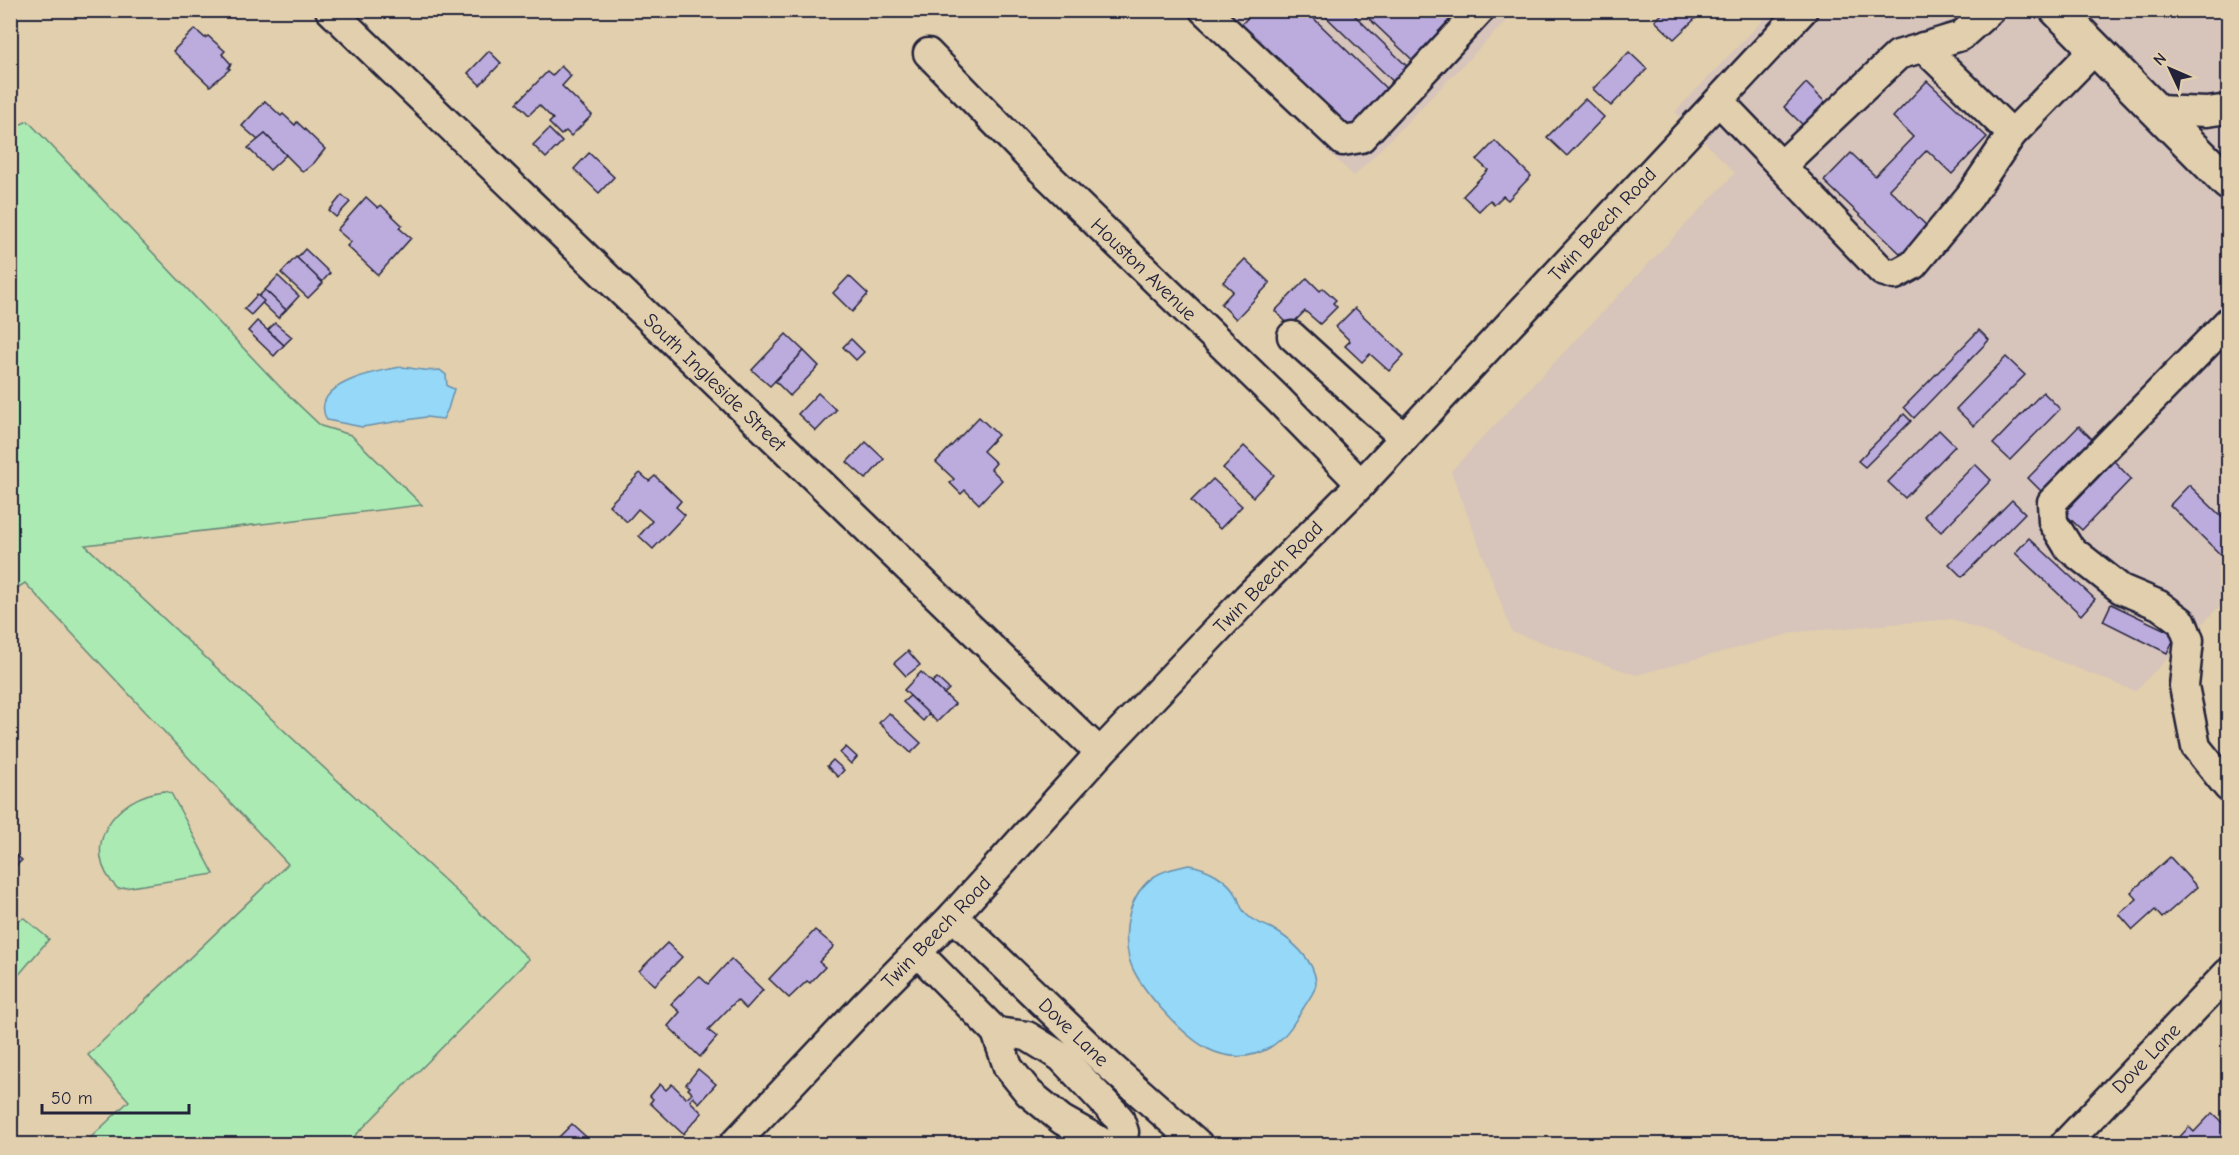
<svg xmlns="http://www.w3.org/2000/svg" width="2239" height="1155" font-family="'Comic Neue',sans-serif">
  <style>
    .built { fill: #d7c4bb }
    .green { fill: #abebb3; stroke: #668677; stroke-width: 1.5 }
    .water { fill: #95d8f7; stroke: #678fac; stroke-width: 1.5 }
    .building { fill: #bcacdd; stroke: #22223b; stroke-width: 1.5 }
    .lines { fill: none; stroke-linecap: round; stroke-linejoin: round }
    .minor-casing { stroke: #22223b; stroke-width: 33 }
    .major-casing { stroke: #22223b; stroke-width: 38 }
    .minor { stroke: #e2cfad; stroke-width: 28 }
    .major { stroke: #e2cfad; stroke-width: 33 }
    .labels { text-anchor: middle; stroke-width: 4.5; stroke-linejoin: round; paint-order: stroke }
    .street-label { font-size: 20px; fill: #22223b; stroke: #e2cfad }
  </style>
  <rect width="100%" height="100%" fill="#e2cfad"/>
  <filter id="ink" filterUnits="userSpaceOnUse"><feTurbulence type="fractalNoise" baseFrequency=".0167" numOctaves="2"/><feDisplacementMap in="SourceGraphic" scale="12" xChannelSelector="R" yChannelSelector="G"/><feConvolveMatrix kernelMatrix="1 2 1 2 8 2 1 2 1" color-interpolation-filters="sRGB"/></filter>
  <g filter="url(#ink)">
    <g class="built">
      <polygon points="1182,11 1516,11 1354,176"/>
      <polygon points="1757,11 2228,11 2228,598 2135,691 1952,619 1796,632 1636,675 1512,632 1451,471 1735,173 1675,112 1765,18"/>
    </g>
    <g class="green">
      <polygon points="28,121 282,389 321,426 351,435 422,505 85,545 529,959 347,1144 84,1144 129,1101 88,1055 288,864 25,583 11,592 10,129"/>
      <path d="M165,791l6,2 43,81 -96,15c-42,-41 -2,-94 47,-98z"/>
      <polygon points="24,918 49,939 11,984 11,922"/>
    </g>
    <g class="water">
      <path d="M401,367c13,1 26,5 39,3l6,5 1,11 7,3 -6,20 -5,10 -17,-2 -64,10 -35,-7c-20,-36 50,-49 74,-53z"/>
      <path d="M1189,865c19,3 39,14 48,31 3,8 4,14 11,20 6,6 15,8 23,12 19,11 44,31 45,55 0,8 -8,17 -12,24 -10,16 -18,31 -35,41 -19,11 -41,11 -61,1 -25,-13 -73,-64 -79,-91 -7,-29 0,-65 26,-82 10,-7 22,-8 34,-11z"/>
    </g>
    <g class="building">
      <polygon points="1255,10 1305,10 1396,98 1357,138 1240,26"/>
      <polygon points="1319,10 1349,10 1416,75 1402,90"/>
      <polygon points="1360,10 1443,10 1460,27 1421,68"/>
      <polygon points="1666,10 1700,10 1695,16 1697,17 1674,39 1655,21"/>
      <polygon points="195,29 205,38 208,36 225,51 222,54 231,64 228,68 230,69 210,86 173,51"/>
      <polygon points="489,51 501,63 480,85 468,73"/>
      <polygon points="1629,52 1647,69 1611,106 1593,89"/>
      <polygon points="561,66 571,76 562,86 592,115 571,136 566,131 561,135 549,123 553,119 539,105 529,115 517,103 547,72 552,76"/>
      <polygon points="1927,81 1987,137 1952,174 1927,150 1889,189 1929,228 1903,256 1824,181 1851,153 1875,176 1913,137 1893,117"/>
      <polygon points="1806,83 1825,102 1803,125 1784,107"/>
      <polygon points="1585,99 1604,117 1567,156 1547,137"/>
      <polygon points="265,101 281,116 283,114 295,125 297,122 325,149 314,163 303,172 265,134 258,140 242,126"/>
      <polygon points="549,129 562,142 546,158 533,145"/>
      <polygon points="265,134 286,155 270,170 248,148"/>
      <polygon points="1495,141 1531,176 1508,200 1503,196 1494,205 1490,200 1479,211 1463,196 1488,170 1477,160"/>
      <polygon points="589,153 614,177 599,193 574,169"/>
      <polygon points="342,195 350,202 336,217 329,211"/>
      <polygon points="366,197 378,208 381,205 402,225 399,228 411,238 378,275 347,246 351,242 337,230"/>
      <polygon points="305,249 330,273 322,282 297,258"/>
      <polygon points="296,257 323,283 308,298 281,273"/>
      <polygon points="1245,259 1270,283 1236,319 1221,304 1233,291 1223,282"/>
      <polygon points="278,276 299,296 286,310 265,290"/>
      <polygon points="849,276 868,294 852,312 833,293"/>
      <polygon points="1307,278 1320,291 1323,288 1336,300 1333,303 1337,307 1320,324 1305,311 1290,326 1275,311"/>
      <polygon points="265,290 286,310 278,318 257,298"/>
      <polygon points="257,295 264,301 251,315 244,309"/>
      <polygon points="1355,308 1404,355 1389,371 1370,354 1362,362 1345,346 1350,341 1336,327"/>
      <polygon points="257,321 284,345 274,356 248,331"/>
      <polygon points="275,323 292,337 284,345 268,330"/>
      <polygon points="1979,330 1989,340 1914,418 1904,407"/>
      <polygon points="786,334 804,351 770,386 752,370"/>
      <polygon points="851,339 864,352 856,360 843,347"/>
      <polygon points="804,351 819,366 790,396 775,381"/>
      <polygon points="2006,357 2025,375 1974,426 1956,409"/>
      <polygon points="2043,392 2060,409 2010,460 1993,444"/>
      <polygon points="818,393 836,410 816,431 798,414"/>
      <polygon points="1904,414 1911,421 1865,467 1858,461"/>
      <polygon points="979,417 998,435 983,451 996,463 991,469 1002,480 979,504 965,490 961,494 950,483 954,479 936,462"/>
      <polygon points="2079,426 2096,443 2045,495 2028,478"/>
      <polygon points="1939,430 1955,446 1905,498 1888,482"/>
      <polygon points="866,442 884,459 866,479 847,462"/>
      <polygon points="1244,446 1274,475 1253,497 1223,468"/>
      <polygon points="2114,461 2131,479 2082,530 2064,513"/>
      <polygon points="1975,464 1991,480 1941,532 1924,516"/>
      <polygon points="640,473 649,481 655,476 681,501 676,507 685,515 653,549 639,536 652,521 638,509 627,522 609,505"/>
      <polygon points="1213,479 1242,506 1220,529 1191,501"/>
      <polygon points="2189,485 2228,523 2228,562 2170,505"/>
      <polygon points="2012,500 2025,513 1962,577 1949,564"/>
      <polygon points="2029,538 2095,599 2081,615 2015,553"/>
      <polygon points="2111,604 2176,635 2167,653 2103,621"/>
      <polygon points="908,651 920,665 906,676 894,663"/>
      <polygon points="921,672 955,704 937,722 904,690"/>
      <polygon points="937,678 949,689 944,694 932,682"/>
      <polygon points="910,696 929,714 923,721 903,702"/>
      <polygon points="889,713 921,743 911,753 879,723"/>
      <polygon points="846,747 857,757 851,764 840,753"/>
      <polygon points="833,760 844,770 838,777 827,766"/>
      <polygon points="10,850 22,860 10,872"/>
      <polygon points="2170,857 2197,887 2162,918 2155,910 2133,930 2119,914 2137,899 2131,892"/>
      <polygon points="815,930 834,946 819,962 825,967 810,983 807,981 789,998 769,979"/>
      <polygon points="667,943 682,957 655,985 639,971"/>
      <polygon points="731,959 763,990 746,1009 737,1000 708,1030 717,1037 700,1057 668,1026 680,1012 671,1004 699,976 708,984"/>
      <polygon points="698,1069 716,1084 699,1103 693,1097 690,1101 702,1113 683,1134 650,1103 653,1099 650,1096 660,1084 666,1090 672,1084 686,1098 692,1093 688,1089 690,1087 686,1084"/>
      <polygon points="2212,1113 2228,1128 2228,1139 2223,1144 2173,1144 2189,1127 2194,1132"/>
      <polygon points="572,1124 594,1144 552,1144"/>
    </g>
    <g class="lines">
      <defs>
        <g id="minor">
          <polyline points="330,10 1100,753"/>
          <polyline points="1204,10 1343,141 1361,138 1480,10"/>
          <polyline points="1923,47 2012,134"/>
          <polyline points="928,53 1042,170 1277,398 1361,484"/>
          <polyline points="1719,101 1882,271 1895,275 1913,265 1970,196 2012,134 2095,49"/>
          <polyline points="2156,110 2207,112 2228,109"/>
          <polyline points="1781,166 1898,55 1961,36 1990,10"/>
          <polyline points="2228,322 2052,502 2053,522 2069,548 2121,589 2159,605 2182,622 2189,640 2184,686 2196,747 2228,787"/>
          <polyline points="1292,336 1404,438"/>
          <polyline points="953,916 1103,1060 1198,1144"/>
          <polyline points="918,953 996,1032 1008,1067 1029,1093 1062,1120 1105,1144"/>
          <polyline points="996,1032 1027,1036 1061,1057 1119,1118 1124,1132 1122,1144"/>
          <polyline points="734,1144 865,1005 953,916 1100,753 1247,598 1361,484 1803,10"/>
          <polyline points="2065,1144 2228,973"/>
        </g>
        <polyline id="major" points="2057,10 2228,183"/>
      </defs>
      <use href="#minor" class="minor-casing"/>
      <use href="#major" class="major-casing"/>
      <use href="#minor" class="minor"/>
      <use href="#major" class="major"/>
    </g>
  </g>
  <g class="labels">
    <g class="street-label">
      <text transform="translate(1602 224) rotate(-47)" y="7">Twin Beech Road</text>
      <text transform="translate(1144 269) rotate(44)" y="7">Houston Avenue</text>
      <text transform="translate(715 382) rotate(44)" y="7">South Ingleside Street</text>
      <text transform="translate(1268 577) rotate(-46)" y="7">Twin Beech Road</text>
      <text transform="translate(936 932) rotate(-46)" y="7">Twin Beech Road</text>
      <text transform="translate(1074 1032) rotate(44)" y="7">Dove Lane</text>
      <text transform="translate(2146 1058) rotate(-46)" y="7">Dove Lane</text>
    </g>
  </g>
  <rect width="2239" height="1155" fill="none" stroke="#e2cfad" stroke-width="36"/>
  <rect x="18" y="18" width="2203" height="1119" fill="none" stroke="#22223b" stroke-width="2" filter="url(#ink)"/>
  <g transform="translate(2170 69) rotate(314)" stroke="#e2cfad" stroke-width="4.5" paint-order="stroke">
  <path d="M0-4.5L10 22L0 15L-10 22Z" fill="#22223b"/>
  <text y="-9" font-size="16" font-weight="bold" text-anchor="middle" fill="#22223b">N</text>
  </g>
  <path d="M42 1104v9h147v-9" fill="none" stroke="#22223b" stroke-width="3"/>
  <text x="51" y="1104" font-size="18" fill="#22223b" stroke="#e2cfad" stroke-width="4.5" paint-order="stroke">50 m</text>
</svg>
